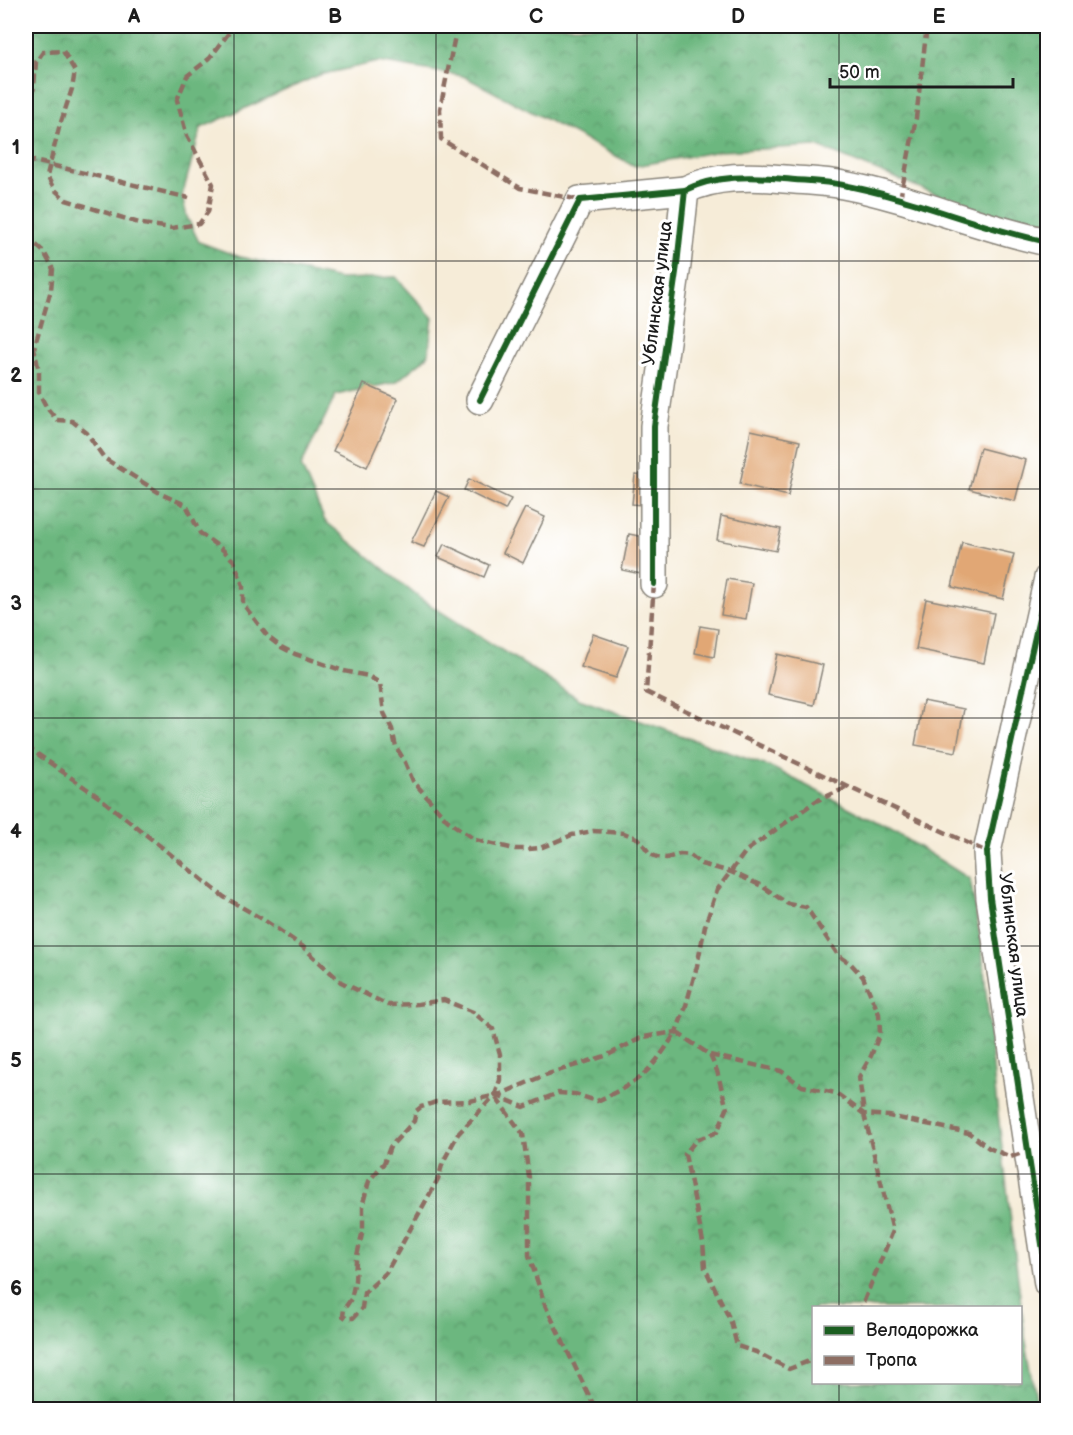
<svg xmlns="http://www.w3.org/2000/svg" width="1073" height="1435" font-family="'Balsamiq Sans',sans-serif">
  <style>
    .forest { fill: url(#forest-crowns); stroke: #446a4e; stroke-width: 1.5; fill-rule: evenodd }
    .building { fill: #e1a775 }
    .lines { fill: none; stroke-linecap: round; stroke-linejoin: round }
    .minor-casing { stroke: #89847a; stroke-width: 30 }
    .minor { stroke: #fff; stroke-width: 27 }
    .quiet { stroke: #8d6e63; stroke-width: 4.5; stroke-dasharray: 9 4.5; stroke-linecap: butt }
    .cycleway-casing { stroke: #fff; stroke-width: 10 }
    .cycleway { stroke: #1b5e20; stroke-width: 6 }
    .grid { fill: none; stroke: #1c1c1c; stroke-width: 1.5; stroke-opacity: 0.55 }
    .labels { text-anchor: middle; stroke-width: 6; stroke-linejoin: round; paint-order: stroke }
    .street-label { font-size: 18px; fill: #1c1c1c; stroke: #fff }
    .neatline { fill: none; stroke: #1c1c1c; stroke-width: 2 }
    .grid-label { font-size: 20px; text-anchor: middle; font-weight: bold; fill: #1c1c1c }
  </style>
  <defs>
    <pattern id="forest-crowns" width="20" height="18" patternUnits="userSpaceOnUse" patternTransform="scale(1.5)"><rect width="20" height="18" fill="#6cb77f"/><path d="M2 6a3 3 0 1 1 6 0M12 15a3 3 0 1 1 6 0" fill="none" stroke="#589467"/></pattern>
  </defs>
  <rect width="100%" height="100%" fill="#fff"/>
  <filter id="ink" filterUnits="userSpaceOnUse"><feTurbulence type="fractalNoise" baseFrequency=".0167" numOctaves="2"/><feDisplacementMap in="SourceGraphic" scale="12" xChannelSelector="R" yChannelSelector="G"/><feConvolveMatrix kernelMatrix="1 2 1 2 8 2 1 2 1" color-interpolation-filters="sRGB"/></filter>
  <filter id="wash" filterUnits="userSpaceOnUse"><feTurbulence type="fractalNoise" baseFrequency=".008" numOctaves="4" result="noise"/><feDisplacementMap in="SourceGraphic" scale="24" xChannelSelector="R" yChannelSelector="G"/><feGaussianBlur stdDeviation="1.35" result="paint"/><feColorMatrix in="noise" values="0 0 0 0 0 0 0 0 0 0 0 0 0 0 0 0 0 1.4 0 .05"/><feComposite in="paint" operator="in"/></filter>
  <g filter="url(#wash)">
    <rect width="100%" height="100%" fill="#f6ecd8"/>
    <path class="forest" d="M26,26h1021v204l-55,-13 -176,-71 -96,5 -85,15 -172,-90 -85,-14 -59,13 -118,53 -19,68 5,21 12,25 41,15 100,22 56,-2 37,41 -5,38 -32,26 -60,13 -35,71 24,55 97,79 157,99 194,69 119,62 78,49 12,69 13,141 30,248 13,72 -701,1 -7,-9 -15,9 -289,-1v-1245l8,-2 67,15 -67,-16 -8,2zM814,1308h206v74h-206z"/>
    <g id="blocks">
      <g class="building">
        <polygon points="364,384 398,399 367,467 333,451"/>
        <polygon points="751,430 800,441 788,496 740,484"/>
        <polygon points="980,448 1026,460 1015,501 969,489"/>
        <polygon points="635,475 645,476 642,505 632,504"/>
        <polygon points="469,479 511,499 505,510 464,490"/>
        <polygon points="436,491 449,497 424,547 411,542"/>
        <polygon points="525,508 545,517 523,563 503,553"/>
        <polygon points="721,516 781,529 776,551 717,540"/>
        <polygon points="629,534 649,538 641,574 622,570"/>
        <polygon points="962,542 1014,554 1003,599 952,587"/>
        <polygon points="444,544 489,565 484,577 438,557"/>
        <polygon points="727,579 752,583 746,619 721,615"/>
        <polygon points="926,599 994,613 984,663 916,649"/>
        <polygon points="700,626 718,629 714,657 695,653"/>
        <polygon points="593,634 628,646 616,678 581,667"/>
        <polygon points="777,654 823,665 814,705 768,695"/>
        <polygon points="923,701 964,709 956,752 915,745"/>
      </g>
    </g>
  </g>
  <g filter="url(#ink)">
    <use href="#blocks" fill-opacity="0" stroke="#89847a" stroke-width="1.5"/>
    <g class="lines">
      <defs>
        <g id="minor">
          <path d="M480,400l100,-200 105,-10c31,-15 66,-14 99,-11 19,2 40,2 59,6 70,13 135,43 205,57"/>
          <polyline points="1048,578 987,852 990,898 1048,1284"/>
          <polyline points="654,584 654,426 677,265 685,190"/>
        </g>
      </defs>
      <use href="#minor" class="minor-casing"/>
      <use href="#minor" class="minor"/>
      <g class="quiet">
        <polyline points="457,26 440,109 441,139 520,188 580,200"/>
        <polyline points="26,123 34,87 36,62 43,52 63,51 75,71 72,89 59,128 47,176 54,189 66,200 142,224 172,228 199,224 208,212 213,184 187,136 177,100 187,76 210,58 234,26"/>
        <polyline points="26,163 34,161 189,198"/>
        <polyline points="900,199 916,118 927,26"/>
        <polyline points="26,236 44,252 53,269 51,290 34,348 39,371 39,393 47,408 57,420 72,421 87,433 104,458 163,495 186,505 200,533 223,550 234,561 243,586 243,604 268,637 281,647 295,654 344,671 368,676 380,683 384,713 392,729 396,747 404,760 413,781 447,820 475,840 515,849 529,849 540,848 572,835 593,831 624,833 639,839 650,854 657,857 667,858 680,854 690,855 701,864 731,872 762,886 788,904 806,907 838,955 851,964 863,977 879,1014 880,1033 871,1056 859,1077 864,1114 893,1231 861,1308"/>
        <polyline points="654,584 646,692 987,852"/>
        <polyline points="26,746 100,798 224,897 264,920 302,946 341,982 388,1005 418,1004 444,1000 473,1012 493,1029 500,1054 500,1080 495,1095 458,1134 443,1162 438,1179 386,1273 364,1293 362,1308 353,1318 346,1318 343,1316 344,1309 351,1299 355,1281 356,1260 363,1230 363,1203 369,1181 384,1163 390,1147 414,1121 416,1111 421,1107 436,1102 470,1101 501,1094 545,1075 608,1055 643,1037 676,1032 685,1009 697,966 705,926 717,890 746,851 816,801 848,787"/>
        <polyline points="710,1055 781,1071 802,1086 836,1093 864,1114 889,1116 969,1133 989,1148 1011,1157 1028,1151"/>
        <path d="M495,1095l29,12 34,-14 17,1 22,7c44,-20 53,-28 79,-69l34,23 7,16 10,38 -10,23 -21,8 -11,14 18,88 2,26 26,54 6,24 19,6 33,17 25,-10"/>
        <polyline points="496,1098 523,1134 529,1178 529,1255 545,1305 596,1410"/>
      </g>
      <defs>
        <g id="cycleway">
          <path d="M480,400l100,-200 105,-10c31,-15 66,-14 99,-11 19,2 40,2 59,6 70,13 135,43 205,57"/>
          <polyline points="1048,578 987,852 990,898 1048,1284"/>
          <polyline points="654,584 654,426 677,265 685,190"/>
        </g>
      </defs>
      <use href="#cycleway" class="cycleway-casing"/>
      <use href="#cycleway" class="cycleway"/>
    </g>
  </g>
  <path class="grid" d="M234,26v1384M436,26v1384M637,26v1384M839,26v1282M26,261h1022M26,489h1022M26,718h1022M26,946h1022M26,1174h1022M839,1382v28"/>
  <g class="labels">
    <g class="street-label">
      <text transform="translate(657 293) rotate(-83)" y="6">Ублинская улица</text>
      <text transform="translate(1014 945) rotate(83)" y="6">Ублинская улица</text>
    </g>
  </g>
  <rect width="1073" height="1435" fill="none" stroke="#fff" stroke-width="66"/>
  <rect x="812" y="1306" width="210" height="78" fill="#ffffff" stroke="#a4a4a4" stroke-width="1.5"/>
  <rect x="824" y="1326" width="30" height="9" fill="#1b5e20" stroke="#a4a4a4" stroke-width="1.5"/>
  <text x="866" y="1336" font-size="18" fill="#1c1c1c">Велодорожка</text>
  <rect x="824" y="1356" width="30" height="9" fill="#8d6e63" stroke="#a4a4a4" stroke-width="1.5"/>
  <text x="866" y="1366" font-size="18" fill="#1c1c1c">Тропа</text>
  <path d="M830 78v9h183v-9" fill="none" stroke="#1c1c1c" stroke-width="3"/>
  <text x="839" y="78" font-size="18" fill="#1c1c1c" stroke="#ffffff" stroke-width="4.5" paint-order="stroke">50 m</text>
  <rect x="33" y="33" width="1007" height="1369" class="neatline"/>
  <g class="grid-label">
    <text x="134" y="23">A</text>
    <text x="335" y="23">B</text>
    <text x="536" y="23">C</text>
    <text x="738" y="23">D</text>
    <text x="939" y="23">E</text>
    <text x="16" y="154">1</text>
    <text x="16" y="382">2</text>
    <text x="16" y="610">3</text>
    <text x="16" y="838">4</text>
    <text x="16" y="1067">5</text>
    <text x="16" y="1295">6</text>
  </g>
</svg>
